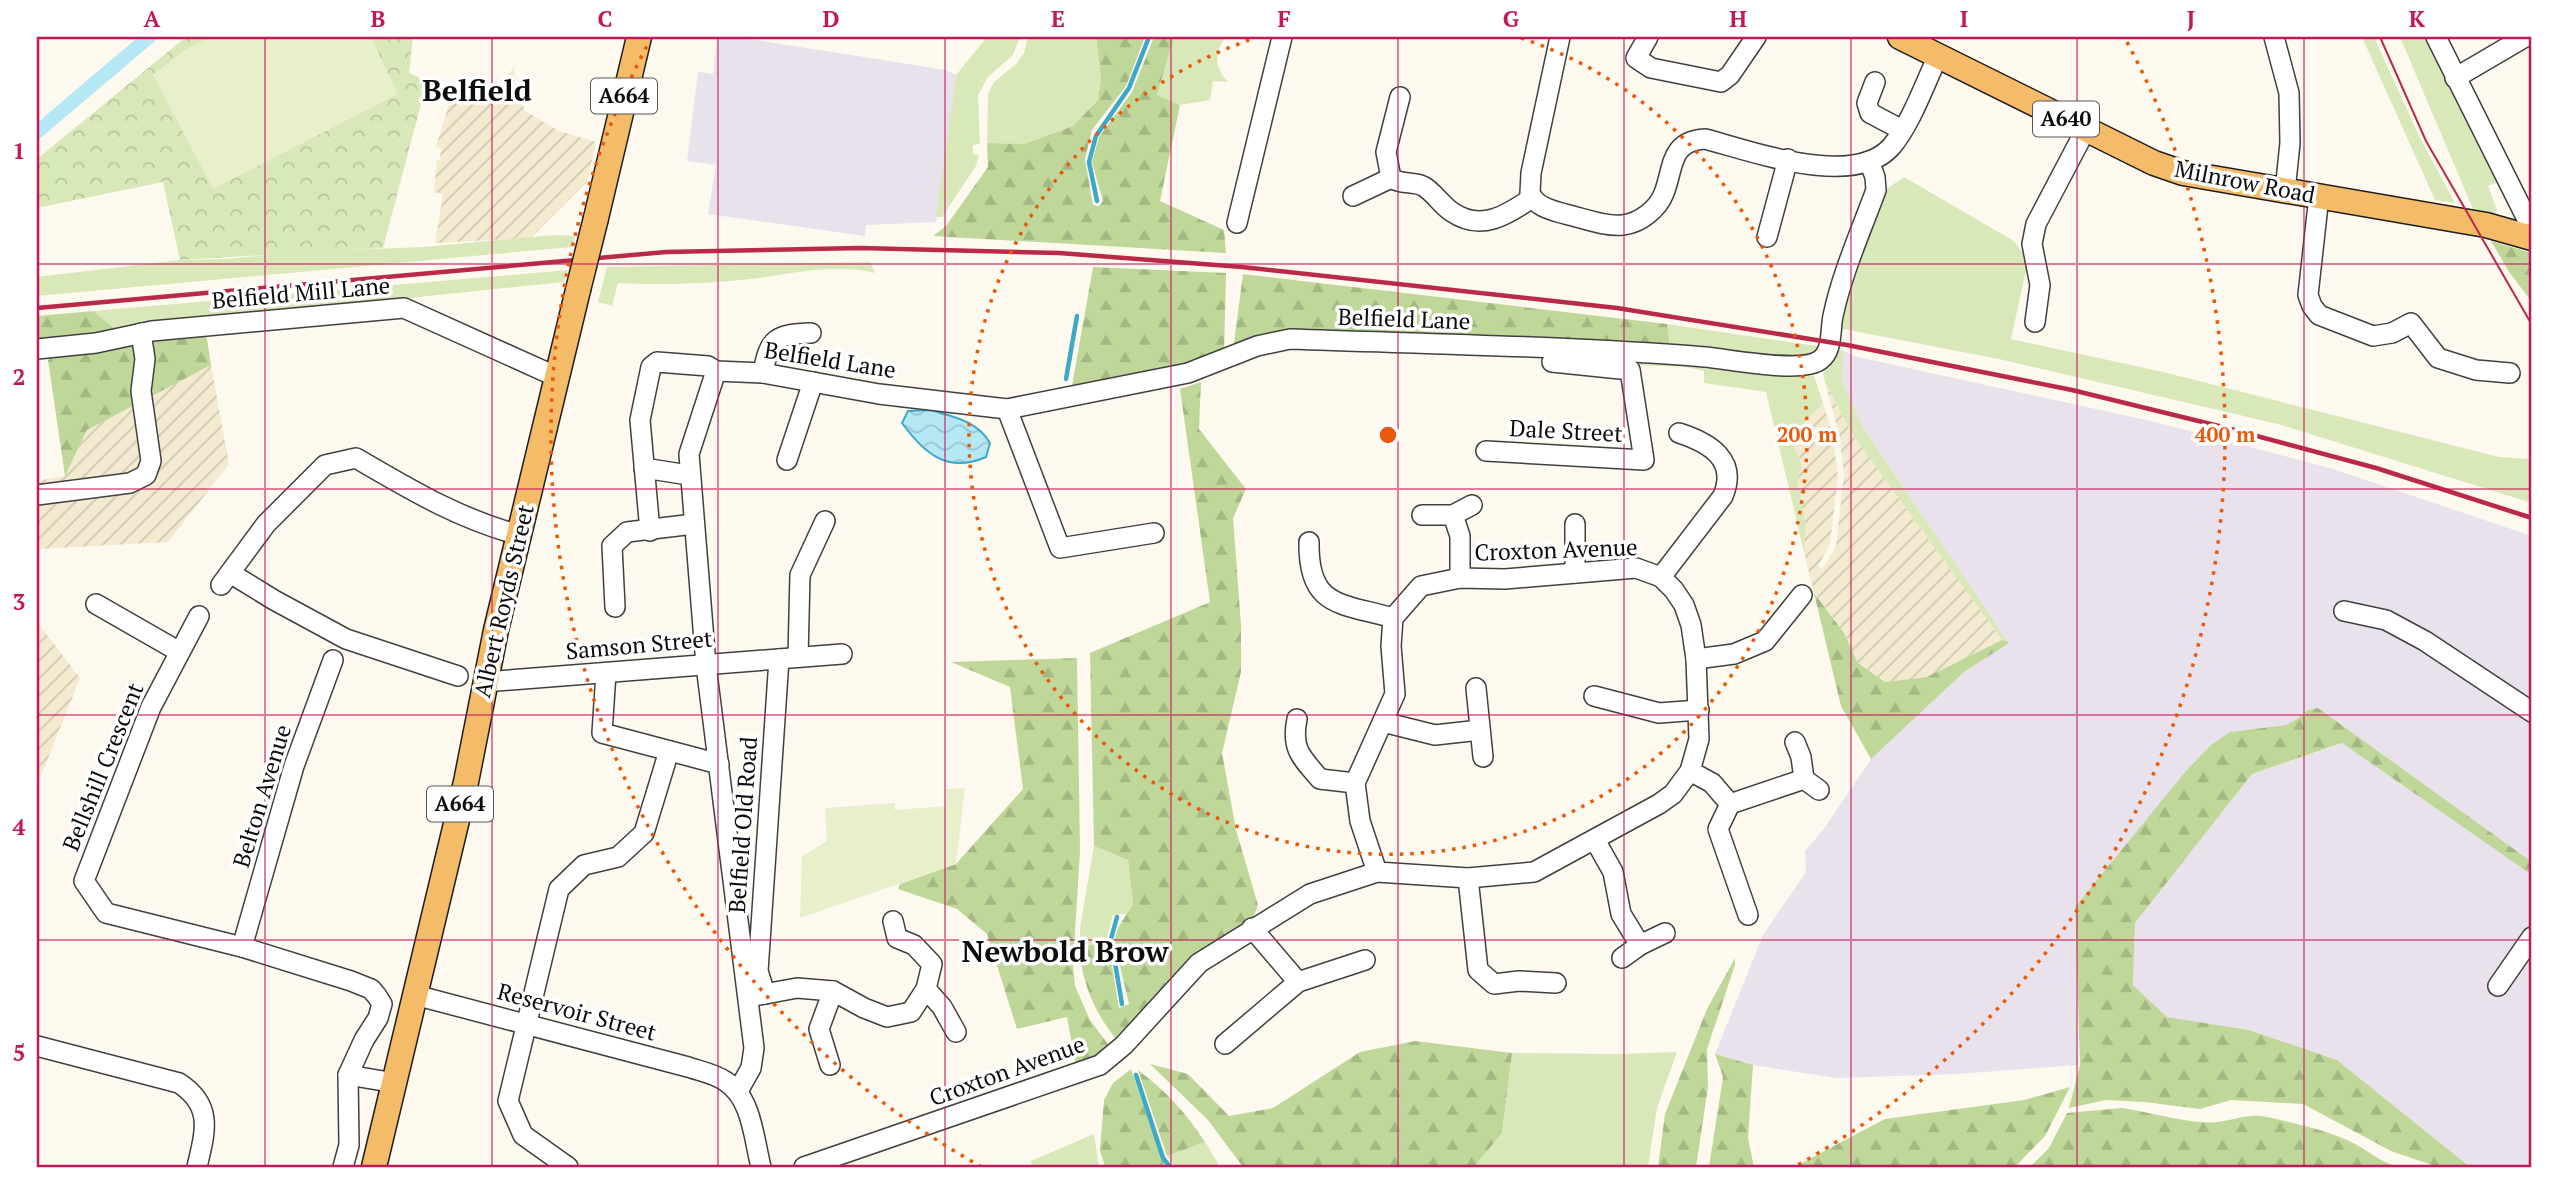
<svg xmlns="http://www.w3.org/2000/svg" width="2569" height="1204" font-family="'PT Serif',serif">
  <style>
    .industrial { fill: #e9e2ec }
    .farmland { fill: url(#farmland-furrows) }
    .grass { fill: #d9e8b9 }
    .forest { fill: url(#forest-firs) }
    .park { fill: url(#park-crowns) }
    .pitch { fill: #e8efcb }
    .water { fill: url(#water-waves); stroke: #3ea8c8; stroke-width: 2 }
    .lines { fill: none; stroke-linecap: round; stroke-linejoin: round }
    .stream { stroke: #3ea8c8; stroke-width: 4.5 }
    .canal { stroke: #b5e7f4; stroke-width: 14 }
    .minor-casing { stroke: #404040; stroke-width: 22 }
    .major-casing { stroke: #1e1e1e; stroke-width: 27 }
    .minor { stroke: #fff; stroke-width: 19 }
    .major { stroke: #f4bb69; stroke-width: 24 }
    .tram { stroke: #b92a48; stroke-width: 2 }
    .rail { stroke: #b92a48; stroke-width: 4.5 }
    .major-bridge-casing { stroke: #1e1e1e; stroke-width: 27; stroke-linecap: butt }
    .major-bridge { stroke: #f4bb69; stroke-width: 24 }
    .grid { fill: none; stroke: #c2185b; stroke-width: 2; stroke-opacity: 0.55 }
    .ring { fill: none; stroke: #e8590c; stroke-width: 3.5; stroke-dasharray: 3.5 7 }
    .labels { text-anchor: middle; stroke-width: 7; stroke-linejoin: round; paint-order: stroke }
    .shield { fill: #fff; stroke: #565656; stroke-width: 2 }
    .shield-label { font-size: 21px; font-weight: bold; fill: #0d0d0d }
    .street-label { font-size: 23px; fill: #0d0d0d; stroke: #fff }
    .district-label { font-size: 30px; font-weight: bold; fill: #0d0d0d; stroke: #fff }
    .centre { fill: #e8590c; stroke: #fff; stroke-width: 3.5 }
    .ring-label { font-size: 21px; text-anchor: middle; font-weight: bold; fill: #e8590c; stroke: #fff; stroke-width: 7; stroke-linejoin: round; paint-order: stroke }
    .neatline { fill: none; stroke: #c2185b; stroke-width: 2.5 }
    .grid-label { font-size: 23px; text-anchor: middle; font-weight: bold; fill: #c2185b }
  </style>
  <defs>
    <pattern id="farmland-furrows" width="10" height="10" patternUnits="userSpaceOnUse" patternTransform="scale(1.75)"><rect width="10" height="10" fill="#f3eacf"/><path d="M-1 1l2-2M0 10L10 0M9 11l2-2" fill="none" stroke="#cfc8b1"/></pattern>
    <pattern id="forest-firs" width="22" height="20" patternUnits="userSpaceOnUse" patternTransform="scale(1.75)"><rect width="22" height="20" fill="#bfd899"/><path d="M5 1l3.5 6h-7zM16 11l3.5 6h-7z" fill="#a3b883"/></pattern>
    <pattern id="park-crowns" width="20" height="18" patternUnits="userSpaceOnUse" patternTransform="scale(1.75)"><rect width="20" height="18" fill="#d9e8b9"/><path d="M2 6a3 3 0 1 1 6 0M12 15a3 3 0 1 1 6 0" fill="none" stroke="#b9c69e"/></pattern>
    <pattern id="water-waves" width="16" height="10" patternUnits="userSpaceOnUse" patternTransform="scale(1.75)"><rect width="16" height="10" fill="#b5e7f4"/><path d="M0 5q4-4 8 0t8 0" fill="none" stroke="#9ac5d0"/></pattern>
  </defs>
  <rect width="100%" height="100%" fill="#fef9ee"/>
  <g class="industrial">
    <polygon points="717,37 737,37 946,70 956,75 936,222 866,225 865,236 708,214 716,165 687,161 698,72 713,74"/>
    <polygon points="1844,351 1853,356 2146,420 2221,439 2336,470 2532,536 2532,862 2318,708 2308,710 2297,719 2286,725 2230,732 2075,907 2078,1065 1957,1074 1836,1078 1753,1065 1715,1054 1763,935 1806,872 1805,851 1823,830 1871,759 1964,672 2009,643 1864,429 1841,379"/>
    <polygon points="2343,743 2532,875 2532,1166 2530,1167 2470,1167 2337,1060 2249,1030 2167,1017 2133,985 2135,923 2252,774"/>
  </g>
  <g class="farmland">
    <polygon points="514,67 516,92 525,111 559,131 596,142 587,182 531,238 435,243 443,194 434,192 437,160 440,159 441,148 436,147 455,84 501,99 507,76"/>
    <polygon points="211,365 229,464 168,542 37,549 37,481 65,476 87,430"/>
    <polygon points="1825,382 1852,434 2002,640 1927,677 1885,682 1858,663 1844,633 1814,593 1804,552 1806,526 1796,480 1802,464 1790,438 1823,403 1833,436 1838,477 1830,544 1818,566 1823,569 1836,546 1844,474 1839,434"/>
    <polygon points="37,622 80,678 37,786"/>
  </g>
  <g class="grass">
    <polygon points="987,37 1019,37 1019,39 1013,55 988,77 978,95 980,144 973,145 973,154 979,155 976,166 942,217 936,217 956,75"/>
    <polygon points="1028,37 1096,37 1101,77 1098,100 1073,126 1024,144 987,143 988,94 994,82 1017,63 1024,53"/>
    <path d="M1174,37h52c-13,15 -11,31 2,45l-15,-1 -3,19 -30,5 -23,-10z"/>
    <polygon points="2362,37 2374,37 2420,138 2455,203 2435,200"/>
    <polygon points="2400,37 2428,37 2501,181 2488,186 2497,210 2493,216 2473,209"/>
    <polygon points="1904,177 2014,241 2028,261 2011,339 2163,372 2499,457 2532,459 2532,503 2278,424 1999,359 1838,328 1881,193"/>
    <polygon points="555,235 575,236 572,247 37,296 37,277 180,260 226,259 297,252 423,247"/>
    <path d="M870,262l5,11c-45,-11 -88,3 -134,7 -41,4 -82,5 -123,3l-6,23 -14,-4 9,-35z"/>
    <polygon points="568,270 564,282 265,313 119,332 93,311"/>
    <polygon points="1667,324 1823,347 1805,359 1670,347"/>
    <polygon points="1834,349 1844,351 1841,379 1864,429 2009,643 2002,640 1852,434 1825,382 1823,374 1831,362"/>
    <polygon points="1640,361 1814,376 1823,403 1790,438 1802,464 1797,480 1806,526 1804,552 1766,392 1704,383 1704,371 1685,367 1640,365"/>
    <polygon points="1094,846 1128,860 1133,904 1127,914 1113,915 1107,937 1080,951 1080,928"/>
    <polygon points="1677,1052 1657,1108 1648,1167 1474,1167 1502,1133 1512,1053 1618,1054"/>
    <polygon points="1094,1134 1099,1167 1030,1167 1032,1166 1031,1161"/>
    <polygon points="1205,1142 1220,1167 1175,1167 1167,1156"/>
  </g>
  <g class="forest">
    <polygon points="1096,37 1145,37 1126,86 1092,130 1085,159 1093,205 1099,206 1103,201 1092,162 1099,137 1132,92 1154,37 1174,37 1157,95 1180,105 1160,201 1224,230 1226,253 933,236 946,226 988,167 987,143 1024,144 1073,126 1098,100 1101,77"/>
    <polygon points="2491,241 2532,253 2532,302 2509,272"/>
    <polygon points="1093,267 1226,273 1224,353 1186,369 1072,386"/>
    <polygon points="1243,274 1667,324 1670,347 1315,334 1233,350"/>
    <polygon points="93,311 119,332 37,343 37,316"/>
    <polygon points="206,333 211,365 87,430 65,476 48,360 55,355"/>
    <path d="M1201,382l-2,47 47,60 -13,29 8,107v47l-19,81 14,77 22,75 -6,16 -49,28 -87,90c-22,-28 -32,-52 -37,-88l28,-14 12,71 10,-4 -15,-63 4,-13 15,-24 -5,-44 -34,-14 -4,-193 120,-51 -30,-213z"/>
    <polygon points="1814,593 1844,633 1858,663 1885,682 1927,677 2002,640 2009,643 1964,672 1871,759 1841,706"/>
    <polygon points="1077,658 1080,851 1073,966 1075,986 1090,1020 1110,1047 1096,1057 1076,1066 1067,1017 1017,1029 987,934 957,909 898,889 900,884 956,864 1023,789 1010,687 951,662"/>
    <polygon points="2318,708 2532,862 2532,875 2342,743 2252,774 2135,923 2133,985 2167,1017 2249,1030 2337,1060 2470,1167 2438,1167 2391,1151 2303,1104 2231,1100 2200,1109 2144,1102 2106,1100 2069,1108 2080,1065 2075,907 2186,771 2211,745 2230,732 2286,725 2297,719 2308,710"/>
    <polygon points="1735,958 1735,965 1707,1049 1708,1087 1696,1167 1658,1167 1665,1114 1707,1009"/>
    <polygon points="1415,1041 1512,1053 1502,1133 1474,1167 1243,1167 1208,1120 1150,1064 1188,1074 1229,1116 1273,1108 1360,1052"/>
    <polygon points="1715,1054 1753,1065 1748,1138 1754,1167 1709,1167 1723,1077"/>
    <polygon points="1131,1069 1164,1164 1161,1167 1105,1167 1100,1150 1104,1100 1113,1083"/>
    <path d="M1138,1070c28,21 48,43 67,72l-38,14z"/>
    <polygon points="2070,1087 2045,1136 2015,1167 1794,1167 1885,1119 2024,1100"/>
    <path d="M2122,1108c28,4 70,17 96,14 17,-2 31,-9 49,-5 27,6 64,14 88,27 17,9 22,16 43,23h-368l19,-19 18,-35z"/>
  </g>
  <polygon class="park" points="186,37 413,37 409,73 427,81 383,248 180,260 163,182 37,208 37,159"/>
  <g class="pitch">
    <polygon points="210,37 371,37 398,94 213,189 153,75 185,50"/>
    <polygon points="965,788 956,864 800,918 802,856 827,841 825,808 895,803 895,810 946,806 945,789"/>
  </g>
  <path class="water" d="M931,410c23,7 46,11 59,33l-4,14c-39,17 -62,-4 -84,-34l6,-12z"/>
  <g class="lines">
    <g class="stream">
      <polyline points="1097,201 1089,162 1096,136 1129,88 1149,37"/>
      <polyline points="1066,379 1077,316"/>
      <polyline points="1117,917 1111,939 1122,1004"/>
      <polyline points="1136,1075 1163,1158 1170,1167"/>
    </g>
    <polyline class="canal" points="37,132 149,37"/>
    <defs>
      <g id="minor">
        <path d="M1560,37l-29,136 -1,20c6,14 21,17 35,21 18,4 40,13 58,11 17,-2 35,-16 41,-32 10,-25 5,-52 41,-54 47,12 148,50 186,8 20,-23 34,-64 47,-91"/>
        <polyline points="1648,37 1636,58 1651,68 1721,82 1730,75 1756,37"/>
        <polyline points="2274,37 2289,93 2290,143 2285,191"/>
        <polyline points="2436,37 2532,229"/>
        <polyline points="2455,78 2525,37"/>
        <polyline points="1875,82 1867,103 1870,113 1902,130"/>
        <path d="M1400,97l-14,55 5,26c10,7 22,3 32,8 11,6 18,19 29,26 29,20 55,3 80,-14"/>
        <polyline points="1353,196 1391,178"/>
        <polyline points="2319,196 2308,295 2312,306 2319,315 2373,336 2392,333 2411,323 2438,358 2476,370 2510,373"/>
        <polyline points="1237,223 1282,37"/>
        <polyline points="1767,237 1788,159"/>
        <polyline points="2035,322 2040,285 2032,244 2036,224 2086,129"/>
        <polyline points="37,349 96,343 152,331 404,308 557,377"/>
        <polyline points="716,371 689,454 706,665 754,1048 751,1068 738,1091"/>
        <path d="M763,373c6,-35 13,-39 48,-40"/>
        <polyline points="1007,409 1060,548 1154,533"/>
        <polyline points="1486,451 1644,460 1630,370 1552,362"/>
        <polyline points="787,460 813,382"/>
        <polyline points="644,468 682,474 690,472"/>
        <polyline points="37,495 130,483 146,475 151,461 141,391 145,359 141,333"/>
        <polyline points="1422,515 1453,515 1472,505"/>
        <polyline points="1453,515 1460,536 1460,578"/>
        <path d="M650,531l-10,-111 11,-53 6,-5 51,4 8,5 47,2 116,21 128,15 181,-36 69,-27 33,-7c138,5 277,7 415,18 24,2 97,17 115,3 13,-9 10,-30 13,-44 9,-43 28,-85 43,-126l-1,-13 -6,-16"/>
        <path d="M1309,542c-1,66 32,61 84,76"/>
        <polyline points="230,573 274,600 346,639 458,676"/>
        <polyline points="1575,573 1575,524"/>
        <path d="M1661,577l62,-81c15,-36 -13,-53 -44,-63"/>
        <path d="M221,585l45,-61 59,-59 31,-7c55,32 101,60 163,77"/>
        <polyline points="96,604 178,651"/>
        <polyline points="615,607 612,546 627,532 694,524"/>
        <polyline points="2344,611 2386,620 2425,641 2532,712"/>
        <polyline points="199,616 151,707 84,881 106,913 242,947 351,981 371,989 377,996 382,1004 378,1018 364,1040 348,1075 349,1145 343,1167"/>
        <polyline points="798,657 800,575 825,521"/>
        <polyline points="1696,659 1734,654 1765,641 1802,595"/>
        <polyline points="606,673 602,733 719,764"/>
        <polyline points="484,682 842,654"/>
        <polyline points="1476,688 1483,757"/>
        <polyline points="1594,696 1659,713 1699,710"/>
        <path d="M1297,719c-6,30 4,38 23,60l35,4"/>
        <polyline points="1383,722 1435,735 1480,730"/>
        <polyline points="1690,771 1712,783 1730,804 1804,779 1801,757 1795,742"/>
        <polyline points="1804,779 1819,790"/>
        <polyline points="1730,804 1718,829 1748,915"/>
        <polyline points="1595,840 1613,872 1621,914 1640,945"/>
        <polyline points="1468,878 1478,970 1494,984 1519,981 1556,983"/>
        <polyline points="1252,928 1298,982"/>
        <polyline points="242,947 294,766 333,660"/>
        <polyline points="1622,958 1640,945 1665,933"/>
        <polyline points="2498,986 2532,937"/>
        <polyline points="926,989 942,1007 956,1032"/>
        <polyline points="765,994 758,971 779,659"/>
        <path d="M415,995l273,72c12,4 27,7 37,14 27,16 29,59 36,86"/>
        <polyline points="754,996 797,988 833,991 864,1008 887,1017 911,1012 926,989 932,964 914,945 897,938 893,921"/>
        <polyline points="1225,1044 1298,982 1365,960"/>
        <path d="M37,1046l142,37c35,23 26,49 18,84"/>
        <polyline points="830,1065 819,1029 833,991"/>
        <polyline points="348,1075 395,1083"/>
        <polyline points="568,1167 523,1135 508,1101 559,889 584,865 618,857 644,833 669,751"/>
        <polyline points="804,1167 1100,1065 1124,1045 1199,963 1310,894 1377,872 1468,878 1534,872 1659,804 1673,794 1690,771 1699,739 1696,659 1691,625 1684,605 1674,590 1661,577 1636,568 1505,579 1460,578 1421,586 1393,618 1391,646 1395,694 1355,783 1360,821 1377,872"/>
      </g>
      <g id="major">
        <polyline points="1900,37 2154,163 2183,173 2486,225 2532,238"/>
        <polyline points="596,218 639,37"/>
        <polyline points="374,1167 466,782 496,630 578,290"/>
      </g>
    </defs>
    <use href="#minor" class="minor-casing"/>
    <use href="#major" class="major-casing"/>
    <use href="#minor" class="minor"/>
    <use href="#major" class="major"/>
    <polyline class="tram" points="2380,37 2426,141 2532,325"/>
    <polyline class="rail" points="37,308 666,252 860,248 1059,253 1242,267 1617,308 1847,345 2072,390 2223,427 2376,468 2532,518"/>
    <defs>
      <polyline id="major-bridge" points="578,290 596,218"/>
    </defs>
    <use href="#major-bridge" class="major-bridge-casing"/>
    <use href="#major-bridge" class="major-bridge"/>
  </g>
  <path class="grid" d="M265,37v1130M492,37v1130M718,37v1130M945,37v1130M1171,37v1130M1398,37v1130M1624,37v1130M1851,37v1130M2077,37v1130M2304,37v1130M37,264h2495M37,489h2495M37,715h2495M37,940h2495"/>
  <g class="ring">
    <path d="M1521 38A419 419 0 1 1 1255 38"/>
    <path d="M982 1167A837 837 0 0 1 649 42M2127 42A837 837 0 0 1 1794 1167"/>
  </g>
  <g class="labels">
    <g class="shield">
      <rect x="591" y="78.5" width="66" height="35" rx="5"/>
      <rect x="2033" y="101.5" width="66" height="35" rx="5"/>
      <rect x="427" y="786.5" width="66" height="35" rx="5"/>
    </g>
    <g class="shield-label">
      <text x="624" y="103">A664</text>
      <text x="2066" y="126">A640</text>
      <text x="460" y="811">A664</text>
    </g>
    <g class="street-label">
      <text transform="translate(2245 182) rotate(11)" y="8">Milnrow Road</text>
      <text transform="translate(301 293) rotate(-5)" y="8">Belfield Mill Lane</text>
      <text transform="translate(1404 319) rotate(2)" y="8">Belfield Lane</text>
      <text transform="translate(830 360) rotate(9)" y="8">Belfield Lane</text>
      <text transform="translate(1566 431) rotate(3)" y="8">Dale Street</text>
      <text transform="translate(1556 550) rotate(-2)" y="8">Croxton Avenue</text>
      <text transform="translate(504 601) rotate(-77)" y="8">Albert Royds Street</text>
      <text transform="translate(639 645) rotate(-5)" y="8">Samson Street</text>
      <text transform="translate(103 767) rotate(-68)" y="8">Bellshill Crescent</text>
      <text transform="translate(262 796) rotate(-73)" y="8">Belton Avenue</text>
      <text transform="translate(743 825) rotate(-86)" y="8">Belfield Old Road</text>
      <text transform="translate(577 1012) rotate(15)" y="8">Reservoir Street</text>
      <text transform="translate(1007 1071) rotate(-20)" y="8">Croxton Avenue</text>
    </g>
    <g class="district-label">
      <text x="477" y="101">Belfield</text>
      <text x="1065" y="962">Newbold Brow</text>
    </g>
  </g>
  <circle cx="1388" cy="435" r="10" class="centre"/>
  <g class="ring-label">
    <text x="1807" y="442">200 m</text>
    <text x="2225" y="442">400 m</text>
  </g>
  <rect width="2569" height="1204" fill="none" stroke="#ffffff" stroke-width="77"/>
  <rect x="38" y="38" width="2492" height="1128" class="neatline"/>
  <g class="grid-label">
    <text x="152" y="27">A</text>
    <text x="378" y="27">B</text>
    <text x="605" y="27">C</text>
    <text x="831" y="27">D</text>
    <text x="1058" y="27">E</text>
    <text x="1284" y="27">F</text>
    <text x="1511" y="27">G</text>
    <text x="1738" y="27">H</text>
    <text x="1964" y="27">I</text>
    <text x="2191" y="27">J</text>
    <text x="2417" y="27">K</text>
    <text x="19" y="159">1</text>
    <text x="19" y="385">2</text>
    <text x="19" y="610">3</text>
    <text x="19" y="835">4</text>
    <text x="19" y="1061">5</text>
  </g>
</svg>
